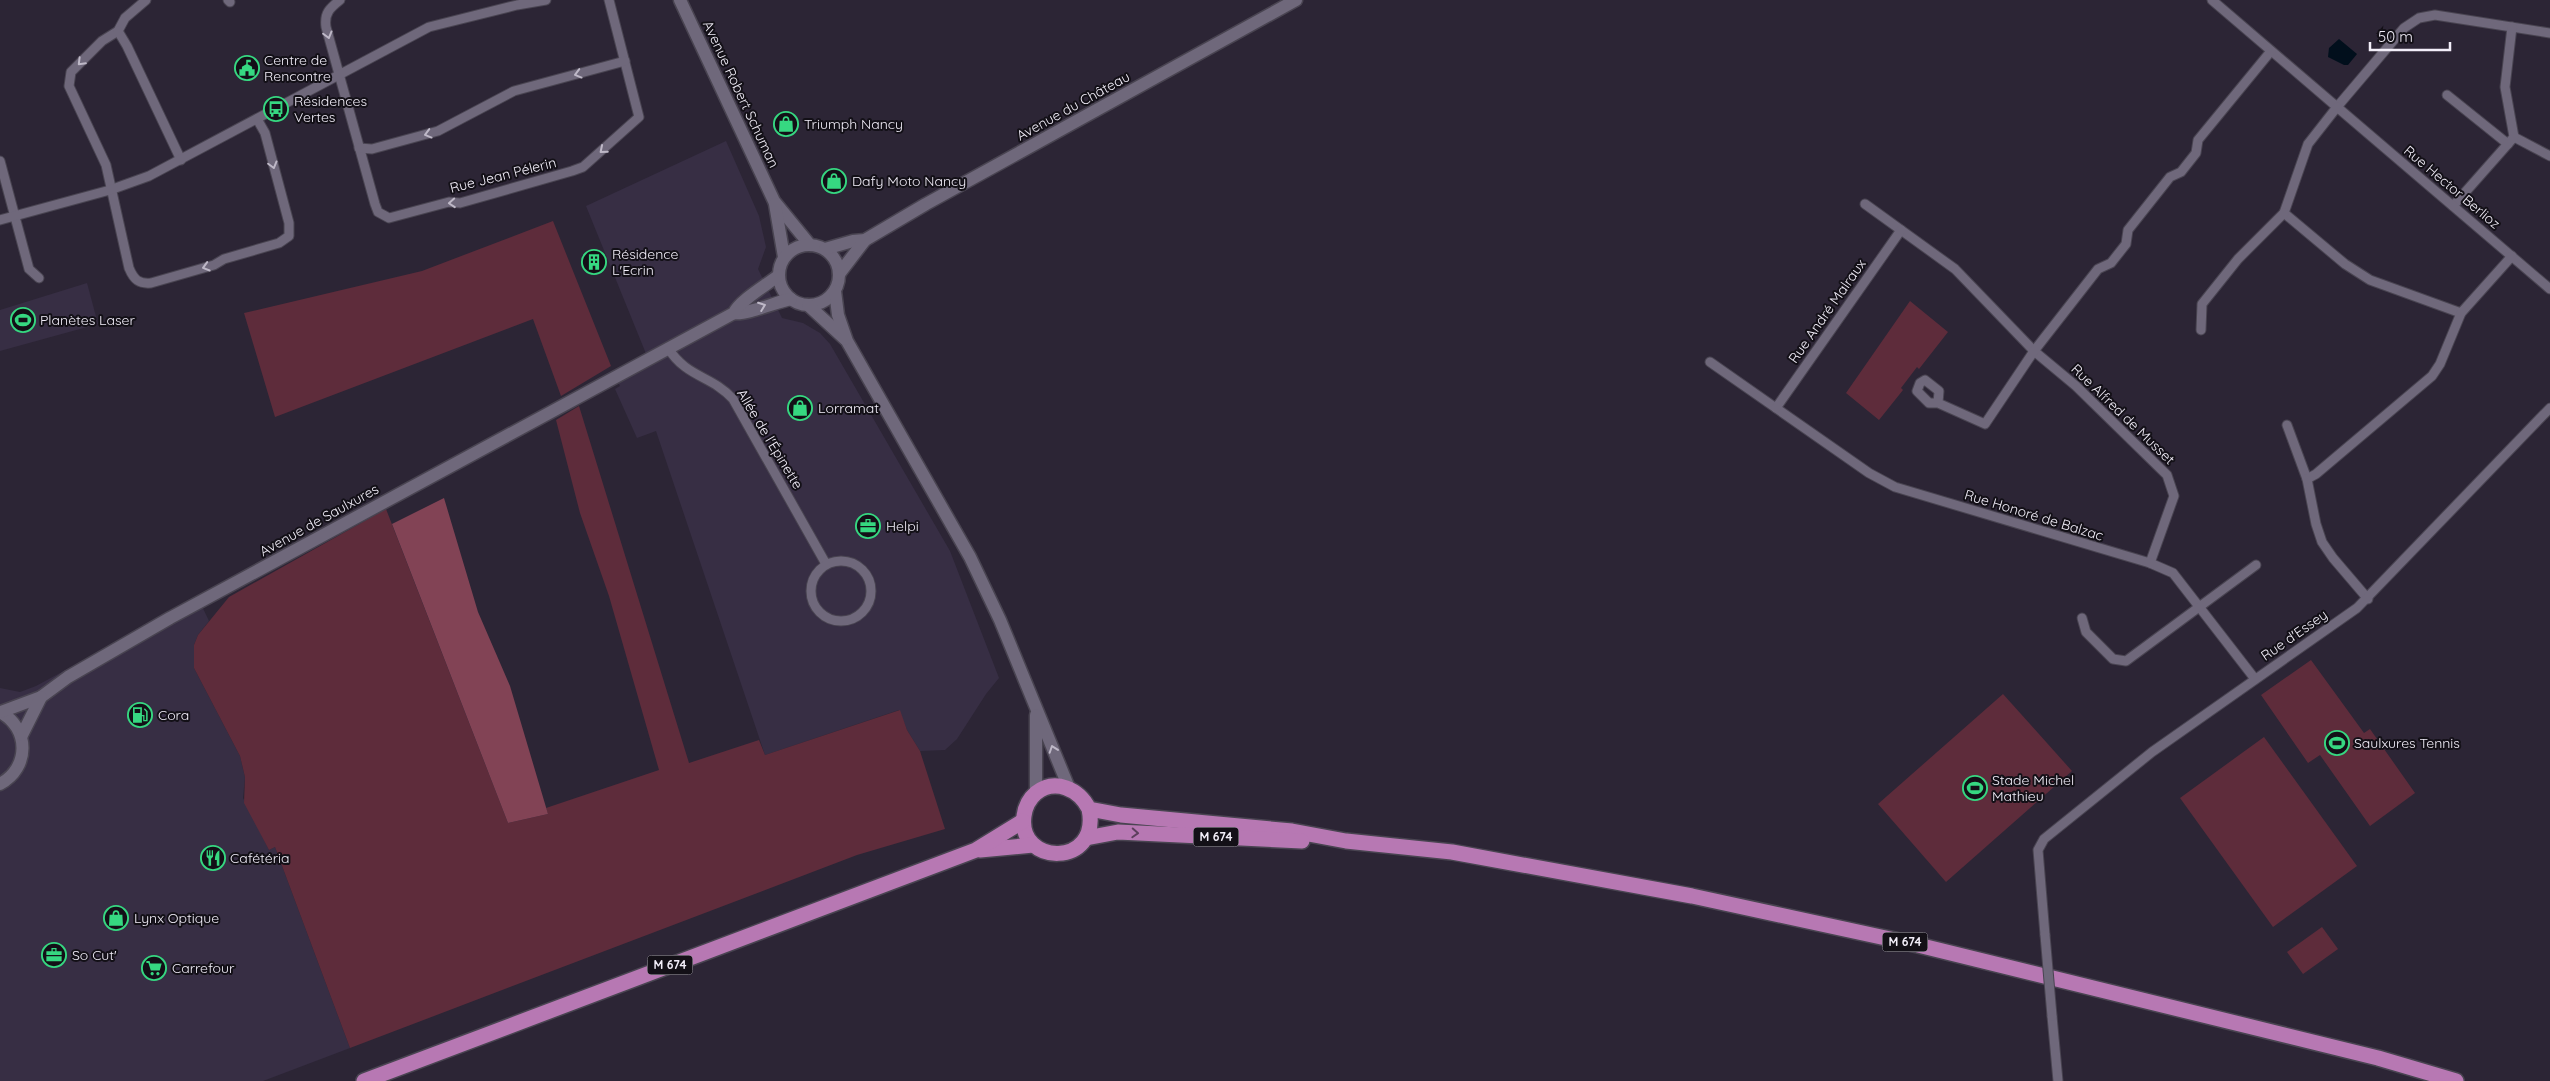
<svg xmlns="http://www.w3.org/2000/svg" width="2550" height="1081" font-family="Quicksand,sans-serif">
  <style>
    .built { fill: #372e44 }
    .green { fill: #5e2c3b }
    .forest { fill: #824355 }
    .water { fill: #010f1c }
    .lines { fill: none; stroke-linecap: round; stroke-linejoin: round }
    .street-casing { stroke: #494451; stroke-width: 11 }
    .secondary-casing { stroke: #494451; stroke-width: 15 }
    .primary-casing { stroke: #494451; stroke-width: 18 }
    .street { stroke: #6f687b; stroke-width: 9 }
    .secondary { stroke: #6f687b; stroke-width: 12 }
    .primary { stroke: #b778b3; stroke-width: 15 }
    .street-bridge-casing { stroke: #494451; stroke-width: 11; stroke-linecap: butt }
    .street-bridge { stroke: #6f687b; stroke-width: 9 }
    .oneway { stroke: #beb8c7 }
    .oneway2 { stroke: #5d3f5d }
    .labels { text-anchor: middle; stroke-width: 4; stroke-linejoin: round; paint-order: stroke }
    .shield { fill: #131017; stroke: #afabb5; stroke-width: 1 }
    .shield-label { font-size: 12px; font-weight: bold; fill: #f2eef9 }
    .poi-label { font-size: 14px; fill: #f2eef9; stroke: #131017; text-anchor: start }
    .street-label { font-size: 14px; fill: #f2eef9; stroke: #131017 }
  </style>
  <rect width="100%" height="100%" fill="#2c2535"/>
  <g class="built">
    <polygon points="726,141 759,216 766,247 758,269 782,318 803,323 820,333 830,344 950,551 999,678 986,694 957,739 945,750 920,751 907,730 899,710 765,755 656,431 637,438 615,389 620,386 618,382 651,366 586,206"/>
    <polygon points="87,283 98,324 0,351 0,310"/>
    <polygon points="198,598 209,621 198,635 194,645 194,668 240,756 245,777 243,798 269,850 275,847 350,1048 263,1081 0,1081 0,688 20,692 36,686"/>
  </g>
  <g class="green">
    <polygon points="553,221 611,366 561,396 533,319 275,417 244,313 422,271"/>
    <polygon points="1910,301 1948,332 1919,369 1917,367 1901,388 1903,390 1879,420 1846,393"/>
    <polygon points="579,406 689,763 759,740 765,755 900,710 907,730 920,751 945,829 857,855 350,1048 275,847 269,850 244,803 245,777 240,756 194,668 194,645 198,635 229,597 386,509 508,823 548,814 546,808 659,770 609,596 580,513 556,420"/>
    <polygon points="2311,660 2364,733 2370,729 2415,793 2370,826 2320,755 2308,763 2261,695"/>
    <polygon points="2003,694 2072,771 1946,882 1878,804"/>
    <polygon points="2264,737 2357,866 2273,927 2180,798"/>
    <polygon points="2322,927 2338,949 2303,974 2287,952"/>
  </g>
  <polygon class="forest" points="444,498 478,612 510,686 548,814 508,823 392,524"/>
  <polygon class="water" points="2339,39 2357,54 2348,65 2344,65 2328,57 2329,48"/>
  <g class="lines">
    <defs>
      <g id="street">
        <path d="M146,0l-21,18 -7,13 -16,10 -31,31 -2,14 37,79 23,103c5,12 10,16 22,15l63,-18 10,-6 55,-16 10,-7v-13l-24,-90 -8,-14"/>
        <polyline points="228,0 230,2"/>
        <path d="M340,0c-10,8 -16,13 -14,27l49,177 3,8 11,6 60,-16 11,1 112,-32 11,-4 56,-50 -30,-117"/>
        <polyline points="2212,0 2337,107 2404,28 2419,18 2435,15 2550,33"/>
        <polyline points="118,31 127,46 181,160"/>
        <polyline points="2447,95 2508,144"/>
        <polyline points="2514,137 2550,156"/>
        <polyline points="359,148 372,149 438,131 514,91 625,61"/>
        <polyline points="0,161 29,269 39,278"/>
        <polyline points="1865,204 1955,269 2034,351 2076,386 2167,475 2174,496 2150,563"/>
        <polyline points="2453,206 2514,137 2505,87 2512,27"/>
        <polyline points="0,220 110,190 149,176 429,27 517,5 546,0"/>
        <polyline points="2461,313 2370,280 2345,264 2284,213 2308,144 2337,107 2550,289"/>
        <polyline points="2201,330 2202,304 2238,259 2284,213"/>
        <path d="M668,348c19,30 43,27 65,51l93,165"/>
        <polyline points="1710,362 1869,473 1895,487 2150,563 2173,573 2255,679"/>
        <polyline points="1938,403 1939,391 1925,380 1920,383 1917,391 1929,403 1938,403 1985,424 2034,351 2098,269 2111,263 2126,244 2128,230 2170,177 2181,172 2196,153 2198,140 2271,51"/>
        <polyline points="1776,408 1901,230"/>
        <polyline points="2287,425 2307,479 2316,524 2322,542 2333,558 2368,599"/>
        <polyline points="2307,479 2316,474 2432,376 2440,364 2461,313 2512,256"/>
        <circle cx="841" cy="591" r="30"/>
        <polyline points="2082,618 2086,632 2113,659 2126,661 2256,565"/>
        <polyline points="2045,935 2038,850 2044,839 2152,752 2357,608 2550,408"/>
        <polyline points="2052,1016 2058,1081"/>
      </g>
      <g id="secondary">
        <polyline points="680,0 774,201 810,245"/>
        <polyline points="775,204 784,257"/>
        <circle cx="809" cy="275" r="30"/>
        <polyline points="825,249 853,241 865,240 926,204 1296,0"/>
        <polyline points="839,274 865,240"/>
        <polyline points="835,291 838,315 847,341 970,557 1000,620 1069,788"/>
        <polyline points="808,305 845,339"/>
        <path d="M734,313c13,2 42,-11 57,-14"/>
        <path d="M0,712c30,16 30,56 0,72"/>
        <path d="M1,712l40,-15 27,-20 102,-59 564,-305c6,-13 33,-28 45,-38"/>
        <polyline points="1036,715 1036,793"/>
        <polyline points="22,735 41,697"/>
      </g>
      <g id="primary">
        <path d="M1089,809c12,59 -72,57 -65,7 1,-8 5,-17 12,-23 19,-15 43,-4 53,16l32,6 171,16 54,10 106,11 240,44 226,49 460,113 78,23"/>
        <polyline points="1086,838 1118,832 1302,841"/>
        <polyline points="980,850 1033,845"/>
        <polyline points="364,1081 976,850 1023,821"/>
      </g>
    </defs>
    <use href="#street" class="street-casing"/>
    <use href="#secondary" class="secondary-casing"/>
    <use href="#primary" class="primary-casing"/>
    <use href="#street" class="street"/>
    <use href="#secondary" class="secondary"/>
    <use href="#primary" class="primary"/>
    <defs>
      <polyline id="street-bridge" points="2045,935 2052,1016"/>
    </defs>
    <use href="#street-bridge" class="street-bridge-casing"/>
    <use href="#street-bridge" class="street-bridge"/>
  </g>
  <defs><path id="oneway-chevron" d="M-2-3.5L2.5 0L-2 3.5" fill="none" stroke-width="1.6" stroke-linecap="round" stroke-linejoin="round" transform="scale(1.25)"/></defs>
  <g class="oneway">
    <use href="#oneway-chevron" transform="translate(328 35) rotate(75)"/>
    <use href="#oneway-chevron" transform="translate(81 62) rotate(135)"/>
    <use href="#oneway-chevron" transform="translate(578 74) rotate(165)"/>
    <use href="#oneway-chevron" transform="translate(428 134) rotate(165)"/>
    <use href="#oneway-chevron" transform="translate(603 150) rotate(140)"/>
    <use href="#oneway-chevron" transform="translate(273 165) rotate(75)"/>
    <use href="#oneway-chevron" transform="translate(452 203) rotate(176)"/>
    <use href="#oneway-chevron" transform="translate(206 267) rotate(164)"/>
    <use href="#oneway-chevron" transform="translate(762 306) rotate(-21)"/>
    <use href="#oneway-chevron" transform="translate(1053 749) rotate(-109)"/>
  </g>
  <use class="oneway2" href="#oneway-chevron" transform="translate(1135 833) rotate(3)"/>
  <defs>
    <symbol id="civic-ring" viewBox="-11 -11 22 22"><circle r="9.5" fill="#131017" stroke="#36d881" stroke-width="1.5"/><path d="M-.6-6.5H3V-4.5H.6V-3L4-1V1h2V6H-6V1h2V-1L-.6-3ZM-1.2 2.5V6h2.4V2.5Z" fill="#36d881"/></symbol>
    <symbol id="bus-ring" viewBox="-11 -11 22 22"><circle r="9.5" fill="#131017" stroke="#36d881" stroke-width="1.5"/><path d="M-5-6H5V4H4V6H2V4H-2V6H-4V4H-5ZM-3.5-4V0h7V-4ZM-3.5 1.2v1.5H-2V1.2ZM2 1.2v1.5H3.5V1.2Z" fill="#36d881"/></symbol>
    <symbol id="shop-ring" viewBox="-11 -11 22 22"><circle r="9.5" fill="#131017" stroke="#36d881" stroke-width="1.5"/><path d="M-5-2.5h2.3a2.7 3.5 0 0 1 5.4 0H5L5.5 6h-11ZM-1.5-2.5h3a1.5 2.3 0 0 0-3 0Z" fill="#36d881"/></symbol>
    <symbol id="building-ring" viewBox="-11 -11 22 22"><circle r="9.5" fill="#131017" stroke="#36d881" stroke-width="1.5"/><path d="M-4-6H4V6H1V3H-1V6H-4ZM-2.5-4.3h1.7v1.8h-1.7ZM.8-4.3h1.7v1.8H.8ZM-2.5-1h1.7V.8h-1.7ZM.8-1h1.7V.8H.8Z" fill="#36d881"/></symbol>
    <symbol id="stadium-ring" viewBox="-11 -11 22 22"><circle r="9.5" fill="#131017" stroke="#36d881" stroke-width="1.5"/><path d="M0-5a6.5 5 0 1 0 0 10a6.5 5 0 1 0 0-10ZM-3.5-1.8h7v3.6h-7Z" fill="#36d881"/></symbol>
    <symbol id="office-ring" viewBox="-11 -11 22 22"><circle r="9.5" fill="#131017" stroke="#36d881" stroke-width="1.5"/><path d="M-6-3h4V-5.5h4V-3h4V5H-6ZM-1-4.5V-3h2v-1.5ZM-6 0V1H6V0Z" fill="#36d881"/></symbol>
    <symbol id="fuel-ring" viewBox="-11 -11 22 22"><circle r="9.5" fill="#131017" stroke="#36d881" stroke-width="1.5"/><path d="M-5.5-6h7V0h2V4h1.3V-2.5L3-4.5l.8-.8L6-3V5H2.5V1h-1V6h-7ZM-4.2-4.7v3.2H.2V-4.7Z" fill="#36d881"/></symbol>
    <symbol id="restaurant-ring" viewBox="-11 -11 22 22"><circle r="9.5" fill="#131017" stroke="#36d881" stroke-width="1.5"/><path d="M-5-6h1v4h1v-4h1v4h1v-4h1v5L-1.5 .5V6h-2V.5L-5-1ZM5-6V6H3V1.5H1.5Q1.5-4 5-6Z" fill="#36d881"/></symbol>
    <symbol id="supermarket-ring" viewBox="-11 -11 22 22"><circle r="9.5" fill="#131017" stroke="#36d881" stroke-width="1.5"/><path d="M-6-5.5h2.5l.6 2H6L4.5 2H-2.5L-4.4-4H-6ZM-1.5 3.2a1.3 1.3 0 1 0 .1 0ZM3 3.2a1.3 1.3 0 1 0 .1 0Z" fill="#36d881"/></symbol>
  </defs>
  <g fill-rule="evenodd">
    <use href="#civic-ring" x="233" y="54" width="28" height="28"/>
    <use href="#bus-ring" x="262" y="95" width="28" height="28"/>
    <use href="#shop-ring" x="772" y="110" width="28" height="28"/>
    <use href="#shop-ring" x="820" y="167" width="28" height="28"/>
    <use href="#building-ring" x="580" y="248" width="28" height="28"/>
    <use href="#stadium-ring" x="9" y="306" width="28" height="28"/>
    <use href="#shop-ring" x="786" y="394" width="28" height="28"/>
    <use href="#office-ring" x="854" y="512" width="28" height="28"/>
    <use href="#fuel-ring" x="126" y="701" width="28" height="28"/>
    <use href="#stadium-ring" x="2323" y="729" width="28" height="28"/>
    <use href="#stadium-ring" x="1961" y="774" width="28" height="28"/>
    <use href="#restaurant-ring" x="199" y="844" width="28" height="28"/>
    <use href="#shop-ring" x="102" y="904" width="28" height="28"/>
    <use href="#office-ring" x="40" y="941" width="28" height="28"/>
    <use href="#supermarket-ring" x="140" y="954" width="28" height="28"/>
  </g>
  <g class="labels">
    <g class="shield">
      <rect x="1193.5" y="827.5" width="45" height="19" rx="4"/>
      <rect x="1882.5" y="932.5" width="45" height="19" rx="4"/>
      <rect x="647.5" y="955.5" width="45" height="19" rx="4"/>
    </g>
    <g class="shield-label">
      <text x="1216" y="841">M 674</text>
      <text x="1905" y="946">M 674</text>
      <text x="670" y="969">M 674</text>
    </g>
    <g class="poi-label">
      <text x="264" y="65">Centre de<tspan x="264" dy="16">Rencontre</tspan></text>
      <text x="294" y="106">Résidences<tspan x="294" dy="16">Vertes</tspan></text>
      <text x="804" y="129">Triumph Nancy</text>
      <text x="852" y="186">Dafy Moto Nancy</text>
      <text x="612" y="259">Résidence<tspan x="612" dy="16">L'Ecrin</tspan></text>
      <text x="40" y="325">Planètes Laser</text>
      <text x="818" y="413">Lorramat</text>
      <text x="886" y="531">Helpi</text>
      <text x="158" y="720">Cora</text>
      <text x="2354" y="748">Saulxures Tennis</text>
      <text x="1992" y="785">Stade Michel<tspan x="1992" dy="16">Mathieu</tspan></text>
      <text x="230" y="863">Cafétéria</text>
      <text x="134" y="923">Lynx Optique</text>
      <text x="72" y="960">So Cut'</text>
      <text x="172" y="973">Carrefour</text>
    </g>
    <g class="street-label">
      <text transform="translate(741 94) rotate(65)" y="5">Avenue Robert Schuman</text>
      <text transform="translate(1073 106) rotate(-29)" y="5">Avenue du Château</text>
      <text transform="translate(503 175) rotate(-14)" y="5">Rue Jean Pélerin</text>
      <text transform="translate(2452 187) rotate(40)" y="5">Rue Hector Berlioz</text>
      <text transform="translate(1827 311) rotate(-55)" y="5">Rue André Malraux</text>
      <text transform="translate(2123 414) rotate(44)" y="5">Rue Alfred de Musset</text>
      <text transform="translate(770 439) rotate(59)" y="5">Allée de l'Épinette</text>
      <text transform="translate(2034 515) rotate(17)" y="5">Rue Honoré de Balzac</text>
      <text transform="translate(319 520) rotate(-29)" y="5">Avenue de Saulxures</text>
      <text transform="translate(2294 635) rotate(-35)" y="5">Rue d'Essey</text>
    </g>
  </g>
  <path d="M2370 42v8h80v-8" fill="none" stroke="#f2eef9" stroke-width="2.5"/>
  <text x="2378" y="42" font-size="15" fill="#f2eef9" stroke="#131017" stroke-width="4" paint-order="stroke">50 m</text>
</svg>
